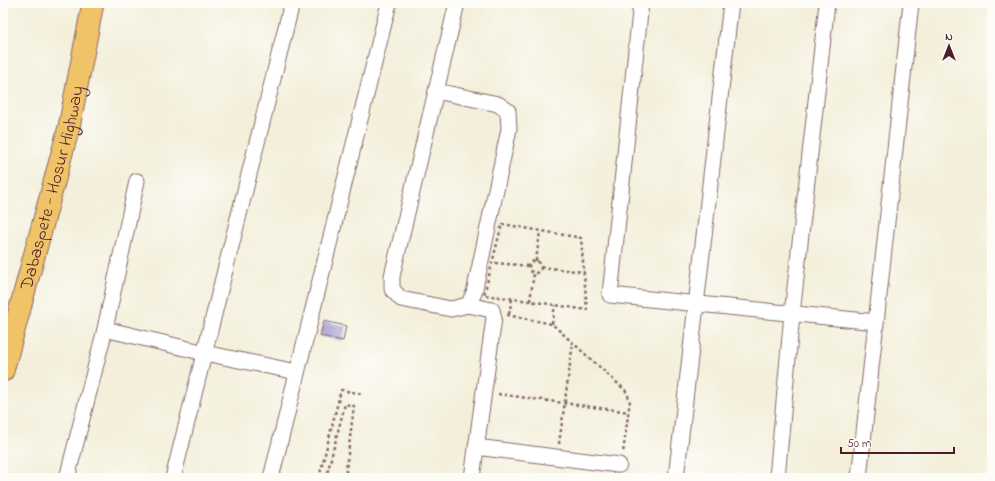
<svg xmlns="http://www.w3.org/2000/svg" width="995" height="481" font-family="'Indie Flower',sans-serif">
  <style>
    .building { fill: #a9a2d3 }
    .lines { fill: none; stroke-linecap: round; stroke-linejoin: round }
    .minor-casing { stroke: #856868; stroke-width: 17 }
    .highway-casing { stroke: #856868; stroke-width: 23 }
    .path { stroke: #856868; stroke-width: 2.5; stroke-dasharray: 3 3; stroke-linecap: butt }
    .minor { stroke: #fff; stroke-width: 15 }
    .highway { stroke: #f0c369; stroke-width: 21 }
    .labels { text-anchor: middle; stroke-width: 3.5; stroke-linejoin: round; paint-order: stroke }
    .street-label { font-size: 18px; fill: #4a1f2b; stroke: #fdfcf7 }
  </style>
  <rect width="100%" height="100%" fill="#fdfcf7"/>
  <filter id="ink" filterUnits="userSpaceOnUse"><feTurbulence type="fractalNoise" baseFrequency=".025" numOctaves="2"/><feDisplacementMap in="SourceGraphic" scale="8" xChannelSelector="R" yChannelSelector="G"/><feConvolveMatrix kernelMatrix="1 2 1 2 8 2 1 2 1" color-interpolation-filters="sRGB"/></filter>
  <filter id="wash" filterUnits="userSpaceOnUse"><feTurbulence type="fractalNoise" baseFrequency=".012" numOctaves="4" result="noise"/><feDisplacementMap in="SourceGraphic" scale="16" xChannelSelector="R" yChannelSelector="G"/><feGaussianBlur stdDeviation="0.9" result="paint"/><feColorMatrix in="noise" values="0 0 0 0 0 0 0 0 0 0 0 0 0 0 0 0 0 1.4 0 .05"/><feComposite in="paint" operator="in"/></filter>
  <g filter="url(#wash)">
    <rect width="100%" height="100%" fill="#f3efda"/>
    <g id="blocks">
      <polygon class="building" points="324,321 346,326 343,341 320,336"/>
    </g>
  </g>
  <g filter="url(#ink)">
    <use href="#blocks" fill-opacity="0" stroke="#856868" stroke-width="1"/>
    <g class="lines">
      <defs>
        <g id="minor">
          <polyline points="641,3 610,295 876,322"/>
          <polyline points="436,91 498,104 508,111 509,129 474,293 468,305 451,309 401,299 392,289 392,276 457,3"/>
          <polyline points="468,305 492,310 494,318 472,478"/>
          <polyline points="105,329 205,353 297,372"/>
          <polyline points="476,447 619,465"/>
          <polyline points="67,478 105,329 137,181"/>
          <polyline points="173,478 292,3"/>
          <polyline points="271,478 389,3"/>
          <polyline points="676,478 731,3"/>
          <polyline points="777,478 792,314 827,3"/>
          <polyline points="859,478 911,3"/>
        </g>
        <g id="highway">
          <path id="s1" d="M3,371l66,-244 24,-124"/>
        </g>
      </defs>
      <use href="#minor" class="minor-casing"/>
      <use href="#highway" class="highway-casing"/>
      <g class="path">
        <polygon points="502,224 581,238 587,310 530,301 484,295"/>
        <polyline points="536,261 540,231"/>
        <circle cx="535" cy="267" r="6"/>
        <polyline points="495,263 529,266"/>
        <polyline points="541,267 584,272"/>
        <polyline points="530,301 534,273"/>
        <polyline points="509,314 512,299"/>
        <polyline points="507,315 552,324 625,390 630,400 623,453"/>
        <polyline points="552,324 555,305"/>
        <polyline points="498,394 629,412"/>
        <polyline points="559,444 573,343"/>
        <polyline points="319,478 341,390 364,394"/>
        <polyline points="326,478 345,404 354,406 345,478"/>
      </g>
      <use href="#minor" class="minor"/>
      <use href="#highway" class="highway"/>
    </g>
  </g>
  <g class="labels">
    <g class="street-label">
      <text dy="6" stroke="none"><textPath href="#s1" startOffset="190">Dabaspete - Hosur Highway</textPath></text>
    </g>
  </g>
  <rect width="995" height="481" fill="none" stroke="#fdfcf7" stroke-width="16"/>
  <g transform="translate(949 46)" stroke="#fdfcf7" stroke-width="3" paint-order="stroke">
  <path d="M0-3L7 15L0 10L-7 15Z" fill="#4a1f2b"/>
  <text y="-6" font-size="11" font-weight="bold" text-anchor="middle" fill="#4a1f2b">N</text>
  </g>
  <path d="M841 447v6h113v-6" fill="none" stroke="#4a1f2b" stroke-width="2"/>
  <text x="847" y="447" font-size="12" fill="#4a1f2b" stroke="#fdfcf7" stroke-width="3" paint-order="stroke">50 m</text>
</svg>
